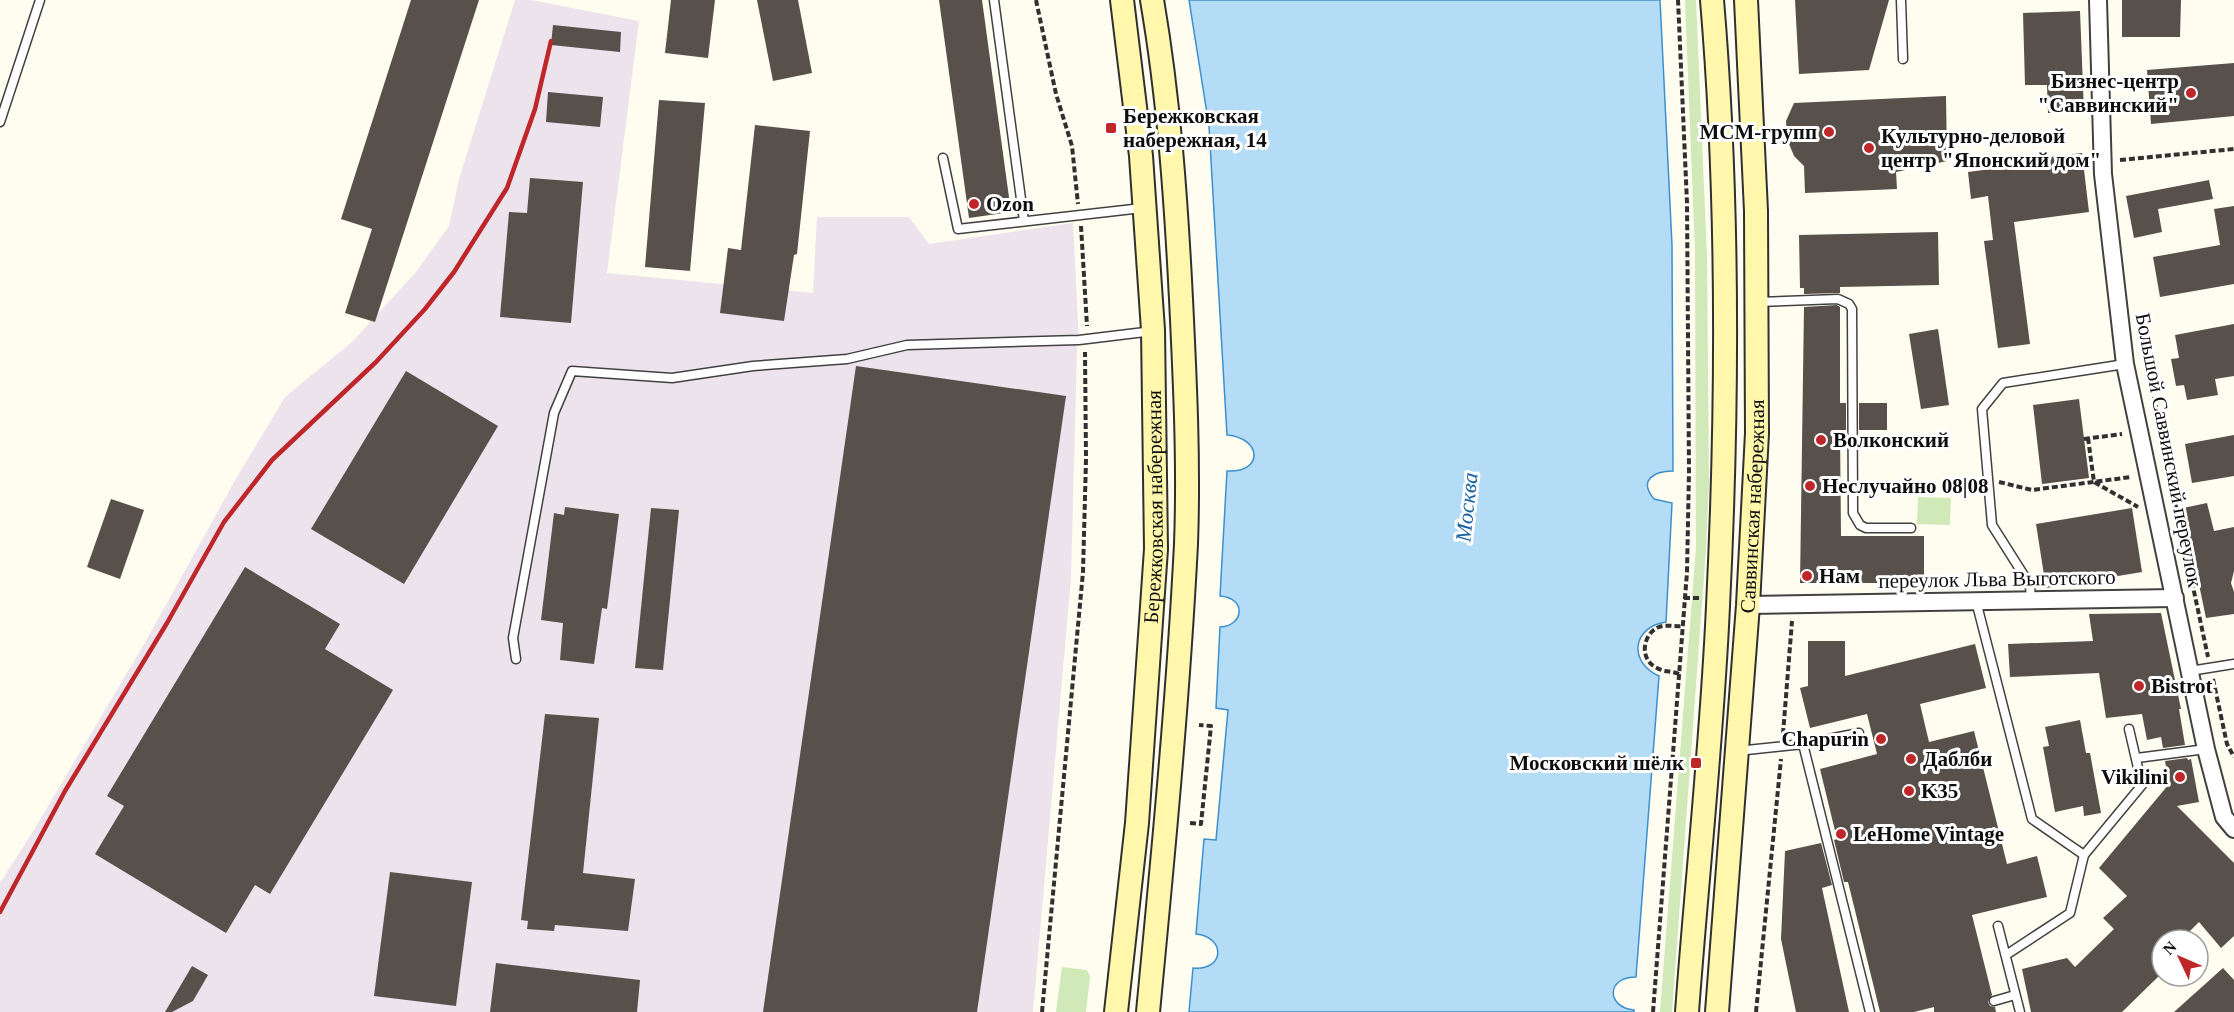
<svg xmlns="http://www.w3.org/2000/svg" width="2234" height="1012" font-family="'Times New Roman',serif">
  <style>
    .industrial { fill: #ece3ed }
    .green { fill: #d1e9b9 }
    .water { fill: #b5dcf6; stroke: #3b90cd; stroke-width: 1.5 }
    .building { fill: #57504b }
    .lines { fill: none; stroke-linecap: round; stroke-linejoin: round }
    .lane-casing { stroke: #414141; stroke-width: 11 }
    .street-casing { stroke: #414141; stroke-width: 20 }
    .secondary-casing { stroke: #303030; stroke-width: 26 }
    .path { stroke: #303030; stroke-width: 4; stroke-dasharray: 6 3; stroke-linecap: butt }
    .lane { stroke: #fff; stroke-width: 8 }
    .street { stroke: #fff; stroke-width: 16 }
    .secondary { stroke: #fff7ab; stroke-width: 22 }
    .rail { stroke: #bf262a; stroke-width: 4.5 }
    .poi-dot { fill: #bf262a; stroke: #fff; stroke-width: 2 }
    .labels { text-anchor: middle; stroke-width: 6; stroke-linejoin: round; paint-order: stroke }
    .poi-label { font-size: 21px; font-weight: bold; fill: #0e0e0e; stroke: #fff; text-anchor: start }
    .street-label { font-size: 21px; fill: #0e0e0e; stroke: #fff }
    .water-label { font-size: 22px; font-style: italic; fill: #1762a0; stroke: #fff }
  </style>
  <rect width="100%" height="100%" fill="#fffcf0"/>
  <polygon class="industrial" points="515,0 531,0 639,21 607,273 813,293 817,217 909,217 929,244 1073,223 1079,344 1077,347 1071,578 1033,1012 0,1012 0,883 34,830 143,646 237,477 285,397 352,342 416,272 449,226 459,179"/>
  <g class="green">
    <polygon points="1685,0 1696,0 1707,257 1709,481 1706,549 1672,1012 1660,1012 1696,547 1695,252"/>
    <polygon points="1918,497 1951,498 1950,525 1917,524"/>
    <polygon points="1062,967 1087,970 1090,977 1086,1012 1056,1012"/>
  </g>
  <path class="water" d="M1189,0h471l12,245 1,226c-19,0 -35,9 -19,28l18,4 -6,119c-34,5 -38,40 -7,54l-23,301c-30,0 -30,30 -2,33v2h-445l4,-44c32,3 33,-31 3,-34l8,-95 12,1 12,-130 -12,-2 4,-81c24,-1 27,-29 0,-31l7,-125c37,2 35,-33 0,-36l-18,-309z"/>
  <g class="building">
    <polygon points="411,0 479,0 375,322 345,313 372,229 341,219"/>
    <polygon points="671,0 715,0 708,58 665,53"/>
    <polygon points="757,0 798,0 812,73 773,81"/>
    <polygon points="939,0 982,0 1011,212 969,218"/>
    <polygon points="1795,0 1889,0 1869,70 1799,74"/>
    <polygon points="2122,0 2181,0 2180,37 2122,37"/>
    <polygon points="2080,11 2084,112 2048,113 2047,85 2025,85 2023,13"/>
    <polygon points="553,25 621,32 620,52 551,45"/>
    <polygon points="2234,63 2234,116 2151,124 2147,70"/>
    <polygon points="548,92 603,97 600,127 546,122"/>
    <polygon points="1946,96 1947,161 1896,172 1897,189 1805,193 1804,166 1794,156 1787,139 1786,121 1794,103"/>
    <polygon points="659,100 705,103 690,271 645,267"/>
    <polygon points="755,125 810,131 797,254 794,255 784,321 720,313 728,248 741,250"/>
    <polygon points="2082,153 2089,212 2014,222 2030,344 1998,348 1984,241 1993,240 1988,196 1971,199 1968,172 2043,162 2042,158"/>
    <polygon points="530,178 583,182 571,323 500,317 509,212 527,213"/>
    <polygon points="2209,180 2213,199 2158,209 2162,232 2134,238 2126,196"/>
    <polygon points="2234,206 2234,284 2160,297 2153,257 2220,245 2214,209"/>
    <polygon points="1938,232 1939,285 1840,287 1840,293 1804,294 1804,288 1800,288 1799,235"/>
    <polygon points="1837,305 1840,307 1840,403 1846,403 1846,430 1840,430 1841,536 1924,536 1924,583 1800,583 1804,307"/>
    <polygon points="2234,324 2234,376 2215,379 2218,395 2187,400 2184,385 2176,386 2171,359 2179,358 2175,335"/>
    <polygon points="1938,329 1949,405 1921,409 1909,334"/>
    <polygon points="856,366 1066,396 977,1012 763,1012"/>
    <polygon points="406,371 498,426 404,584 311,529"/>
    <polygon points="2079,399 2089,478 2042,484 2033,405"/>
    <rect x="1859" y="403" width="28" height="27"/>
    <polygon points="2234,435 2234,476 2192,483 2185,444"/>
    <polygon points="111,499 144,510 120,579 87,567"/>
    <polygon points="2207,503 2214,531 2234,527 2234,571 2231,583 2234,592 2234,614 2206,618 2183,508"/>
    <polygon points="565,507 619,514 607,609 602,608 594,664 560,660 563,623 541,620 554,513 564,515"/>
    <polygon points="651,508 679,510 663,670 635,668"/>
    <polygon points="2132,508 2142,572 2046,588 2036,524"/>
    <polygon points="245,567 340,624 325,649 393,690 270,894 255,885 226,933 95,854 124,806 107,796"/>
    <polygon points="2161,613 2181,709 2179,709 2185,745 2163,748 2161,737 2147,740 2142,714 2106,718 2099,673 2010,677 2008,644 2093,641 2089,614"/>
    <polygon points="1808,641 1845,641 1845,676 1975,644 1986,688 1920,704 1929,742 1974,731 2007,864 2037,856 2047,897 1972,915 1992,995 1988,1002 1990,1006 1995,1007 1996,1012 1934,1012 1934,1007 1914,1012 1880,1012 1848,882 1844,882 1834,840 1837,839 1820,769 1877,754 1867,714 1810,728 1800,688 1808,686"/>
    <polygon points="545,714 599,718 583,873 635,879 628,931 555,925 554,931 527,929 528,921 521,920"/>
    <polygon points="2080,720 2086,753 2090,753 2101,813 2084,816 2083,806 2055,812 2043,747 2049,746 2045,727"/>
    <polygon points="2187,758 2188,760 2191,759 2199,802 2177,806 2234,863 2234,936 2221,948 2199,922 2181,940 2162,940 2162,973 2122,1012 2031,1012 2022,969 2067,958 2075,967 2114,929 2103,918 2127,896 2099,868 2169,784 2165,761"/>
    <polygon points="1821,843 1832,885 1822,888 1849,1012 1796,1012 1781,939 1785,851"/>
    <polygon points="390,872 472,882 456,1006 374,996"/>
    <polygon points="496,963 640,980 637,1012 490,1012"/>
    <polygon points="192,966 208,975 193,1001 172,1012 165,1012"/>
    <polygon points="2223,968 2234,980 2234,1012 2174,1012"/>
  </g>
  <g class="lines">
    <defs>
      <g id="lane">
        <polyline points="994,0 1024,221"/>
        <polyline points="1901,0 1903,59"/>
        <polyline points="0,122 40,0"/>
        <polyline points="943,158 958,229 1142,208"/>
        <polyline points="1757,302 1838,299 1849,304 1852,309 1853,513 1860,525 1866,528 1911,528"/>
        <polyline points="1976,601 2032,819 2084,855"/>
        <polyline points="2031,601 2030,585 1992,525 1982,409 2003,383 2125,364"/>
        <polyline points="516,659 513,638 554,413 572,371 672,378 753,366 847,359 907,345 1079,340 1153,331"/>
        <polyline points="2190,671 2234,664"/>
        <polyline points="1803,744 1859,733"/>
        <polyline points="1737,751 1803,744 1870,1012"/>
        <polyline points="2137,758 2206,749"/>
        <polyline points="1998,926 2020,1012"/>
        <polyline points="2006,955 2070,913 2084,855 2142,785 2129,729"/>
        <polyline points="1994,1001 2015,995"/>
      </g>
      <g id="street">
        <polyline points="2098,0 2103,174 2125,364 2206,749 2224,817 2234,829"/>
        <polyline points="1748,605 2175,598"/>
      </g>
      <g id="secondary">
        <path id="s1" d="M1116,1012l21,-189 19,-274 -3,-219 -12,-174 -19,-156"/>
        <path d="M1148,1012c15,-156 30,-312 38,-468 3,-81 -1,-163 -5,-245 -5,-99 -12,-200 -29,-299"/>
        <path d="M1687,1012c10,-135 25,-271 31,-406 10,-202 11,-405 -6,-606"/>
        <path id="s2" d="M1717,1012l31,-407 9,-172 -1,-222 -10,-211"/>
      </g>
    </defs>
    <use href="#lane" class="lane-casing"/>
    <use href="#street" class="street-casing"/>
    <use href="#secondary" class="secondary-casing"/>
    <g class="path">
      <polyline points="1036,0 1056,94 1072,146 1078,204"/>
      <polyline points="2120,160 2234,149"/>
      <polyline points="1081,226 1087,326"/>
      <polyline points="2139,317 2167,465 2208,657"/>
      <polyline points="2088,438 2094,482 2138,507"/>
      <polyline points="2084,439 2122,434"/>
      <polyline points="1999,482 2032,490 2131,477"/>
      <polyline points="1684,598 1700,598"/>
      <path d="M1679,674c-7,-3 -15,-2 -22,-6 -18,-8 -15,-34 2,-41 7,-3 15,0 23,-1"/>
      <polyline points="2213,679 2227,744 2234,757"/>
      <polyline points="1783,734 1792,621"/>
      <polyline points="1190,823 1201,824 1211,726 1199,725"/>
      <polyline points="1042,1012 1083,572 1086,459 1085,352"/>
      <polyline points="1653,1012 1687,572 1689,471 1687,203 1678,0"/>
      <polyline points="1756,1012 1781,759"/>
    </g>
    <use href="#lane" class="lane"/>
    <use href="#street" class="street"/>
    <use href="#secondary" class="secondary"/>
    <polyline class="rail" points="0,912 65,791 167,623 224,522 272,460 376,362 425,309 454,272 507,188 535,109 551,41"/>
  </g>
  <g class="poi-dot">
    <circle cx="2191" cy="93" r="6"/>
    <rect x="1105" y="122" width="12" height="12" rx="3"/>
    <circle cx="1829" cy="132" r="6"/>
    <circle cx="1869" cy="148" r="6"/>
    <circle cx="974" cy="204" r="6"/>
    <circle cx="1821" cy="440" r="6"/>
    <circle cx="1810" cy="486" r="6"/>
    <circle cx="1807" cy="576" r="6"/>
    <circle cx="2139" cy="686" r="6"/>
    <circle cx="1881" cy="739" r="6"/>
    <circle cx="1911" cy="759" r="6"/>
    <rect x="1690" y="757" width="12" height="12" rx="3"/>
    <circle cx="2180" cy="777" r="6"/>
    <circle cx="1909" cy="791" r="6"/>
    <circle cx="1841" cy="834" r="6"/>
  </g>
  <g class="labels">
    <g class="poi-label">
      <text x="2179" y="88" text-anchor="end">Бизнес-центр<tspan x="2179" dy="24">"Саввинский"</tspan></text>
      <text x="1123" y="123">Бережковская<tspan x="1123" dy="24">набережная, 14</tspan></text>
      <text x="1817" y="139" text-anchor="end">МСМ-групп</text>
      <text x="1881" y="143">Культурно-деловой<tspan x="1881" dy="24">центр "Японский дом"</tspan></text>
      <text x="986" y="211">Ozon</text>
      <text x="1833" y="447">Волконский</text>
      <text x="1822" y="493">Неслучайно 08|08</text>
      <text x="1819" y="583">Нам</text>
      <text x="2151" y="693">Bistrot</text>
      <text x="1869" y="746" text-anchor="end">Chapurin</text>
      <text x="1923" y="766">Даблби</text>
      <text x="1684" y="770" text-anchor="end">Московский шёлк</text>
      <text x="2168" y="784" text-anchor="end">Vikilini</text>
      <text x="1921" y="798">K35</text>
      <text x="1853" y="841">LeHome Vintage</text>
    </g>
    <g class="street-label">
      <text transform="translate(2169 450) rotate(79)" y="7">Большой Саввинский переулок</text>
      <text dy="7" stroke="none"><textPath href="#s1" startOffset="507">Бережковская набережная</textPath></text>
      <text dy="7" stroke="none"><textPath href="#s2" startOffset="507">Саввинская набережная</textPath></text>
      <text transform="translate(1997 579) rotate(-1)" y="7">переулок Льва Выготского</text>
    </g>
    <g class="water-label">
      <text transform="translate(1466 507) rotate(-84)" y="8">Москва</text>
    </g>
  </g>
  <g transform="translate(2180 958) rotate(314)"><circle r="28" fill="#ffffff" stroke="#9f9f9f" stroke-width="1.5"/>
  <path d="M0-4.5L10 22L0 15L-10 22Z" fill="#bf262a"/>
  <text y="-9" font-size="16" font-weight="bold" text-anchor="middle" fill="#0e0e0e">N</text>
  </g>
</svg>
